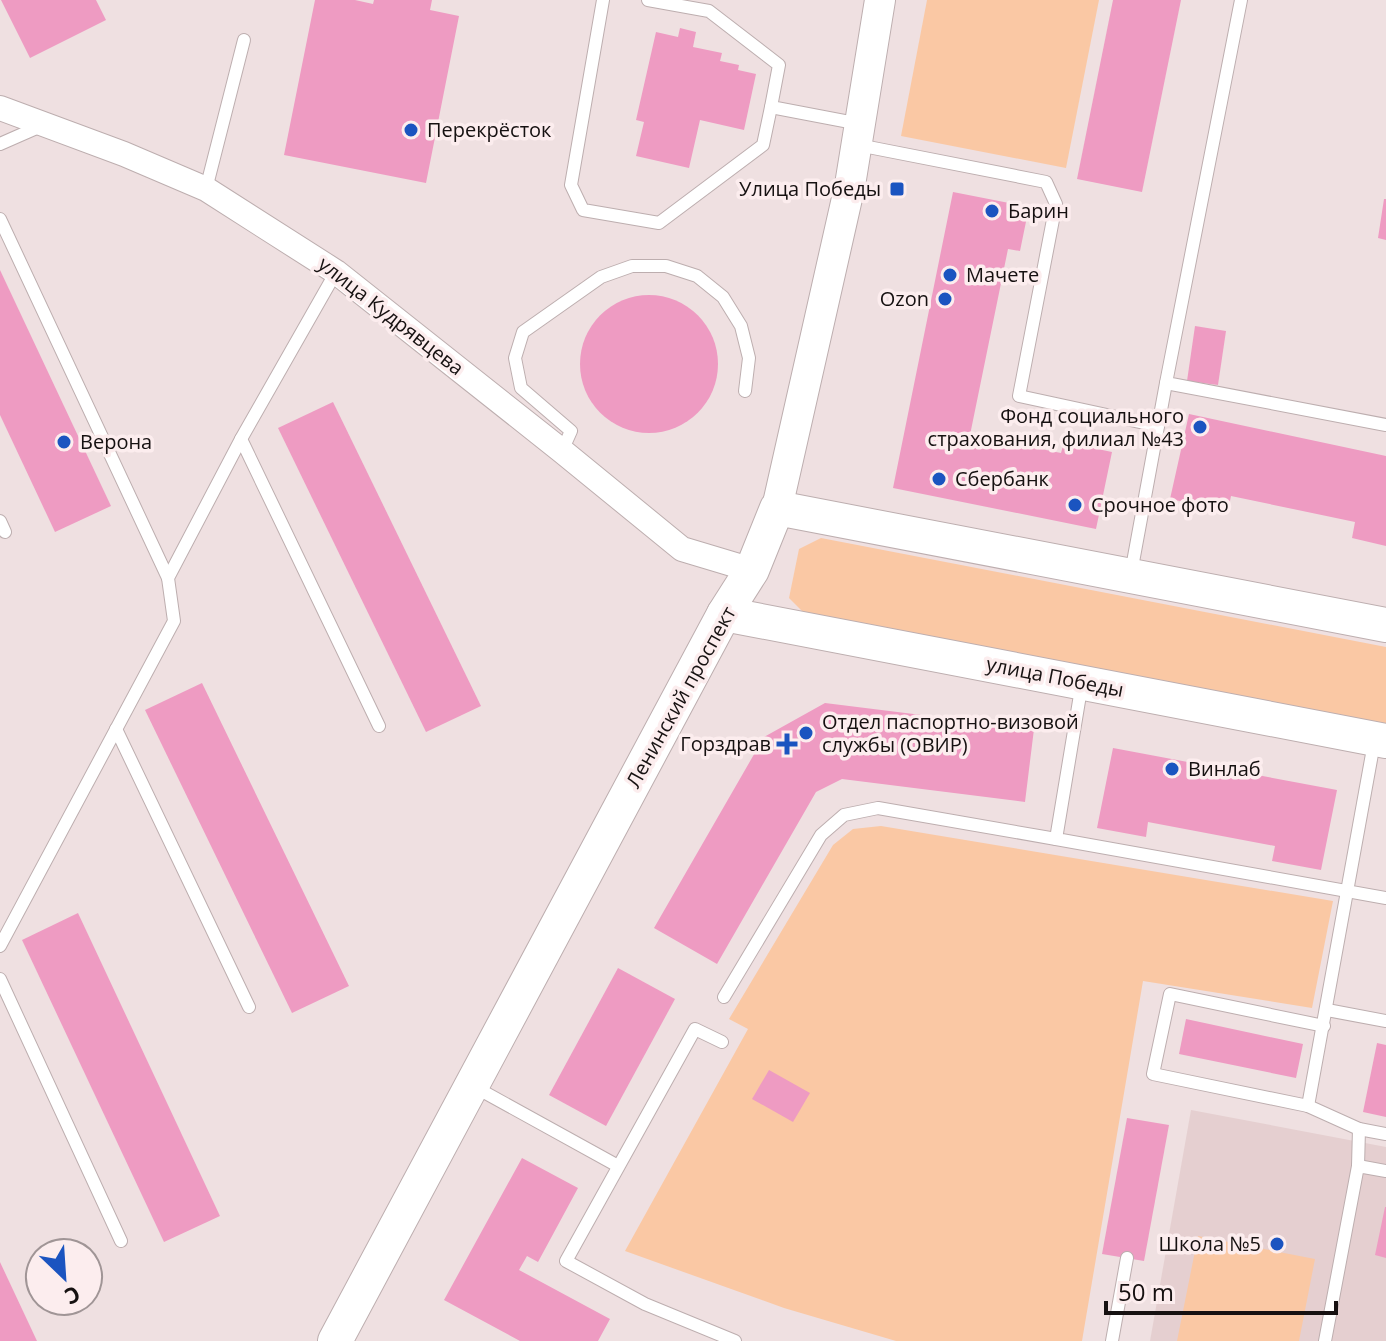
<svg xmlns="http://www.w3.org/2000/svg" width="1386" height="1341" font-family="'Open Sans',sans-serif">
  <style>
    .built { fill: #e5cfd0 }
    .green { fill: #fac8a4 }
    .building { fill: #ee9bc2 }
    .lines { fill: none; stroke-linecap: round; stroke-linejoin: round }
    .service-casing { stroke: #bdaeaf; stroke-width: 14 }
    .minor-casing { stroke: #bdaeaf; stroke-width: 26 }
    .tertiary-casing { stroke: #bdaeaf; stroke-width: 32 }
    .secondary-casing { stroke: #bdaeaf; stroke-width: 36 }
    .service { stroke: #fff; stroke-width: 12 }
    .minor { stroke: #fff; stroke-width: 24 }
    .tertiary { stroke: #fff; stroke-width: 30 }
    .secondary { stroke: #fff; stroke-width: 34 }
    .poi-dot { fill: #1b54c0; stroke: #fcedee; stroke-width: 3 }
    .labels { text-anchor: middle; stroke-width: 7; stroke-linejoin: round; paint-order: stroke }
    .poi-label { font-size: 20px; fill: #161111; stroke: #fcedee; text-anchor: start }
    .street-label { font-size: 20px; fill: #161111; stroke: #fcedee }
  </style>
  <rect width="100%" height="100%" fill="#efe0e1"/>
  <polygon class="built" points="1191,1110 1386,1147 1386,1341 1150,1341"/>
  <g class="green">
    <polygon points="927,0 1099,0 1066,168 901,136"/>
    <polygon points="821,538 1386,647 1386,726 806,615 789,598 799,549"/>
    <polygon points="881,826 1333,901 1312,1008 1143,981 1082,1341 896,1341 784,1308 625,1251 748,1029 729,1019 833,845 853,829"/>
    <polygon points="1198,1236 1315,1259 1299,1341 1177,1341"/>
  </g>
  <g class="building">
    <polygon points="1,0 96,0 106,20 30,58"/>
    <polygon points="315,0 355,0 373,4 374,0 432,0 430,10 459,16 426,183 284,155"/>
    <polygon points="1113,0 1181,0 1142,192 1077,179"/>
    <polygon points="680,28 696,32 693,47 722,53 720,61 739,65 738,70 756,74 744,130 700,120 689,168 636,156 644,122 636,120 656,32 678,37"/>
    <polygon points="953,192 1029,207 1020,251 1008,249 970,435 1061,453 1064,442 1112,452 1096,529 893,488"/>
    <polygon points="1384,199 1386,199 1386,240 1378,238"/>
    <polygon points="0,270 111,506 55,532 0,415"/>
    <circle cx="649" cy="364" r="69"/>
    <polygon points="1195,326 1226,331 1218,385 1187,381"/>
    <polygon points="333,402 481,706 426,732 278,428"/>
    <polygon points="1189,414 1386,456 1386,546 1352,538 1355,522 1231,496 1228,511 1170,499"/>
    <polygon points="202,683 349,986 292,1013 145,710"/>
    <polygon points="825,703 1034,729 1025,802 842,779 816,792 717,964 654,928 764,737"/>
    <polygon points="1113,748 1337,790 1321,870 1272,861 1275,846 1148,822 1146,837 1097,828"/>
    <polygon points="78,913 220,1216 164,1242 22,940"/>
    <polygon points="618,968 675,999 606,1126 549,1095"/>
    <polygon points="1186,1019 1303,1044 1296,1078 1179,1054"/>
    <polygon points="1377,1043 1386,1045 1386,1117 1363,1112"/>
    <polygon points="769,1070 810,1093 793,1122 752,1099"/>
    <polygon points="1127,1118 1169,1125 1144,1261 1102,1254"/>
    <polygon points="522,1158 578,1188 538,1262 527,1256 519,1270 610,1319 598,1341 520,1341 444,1300"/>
    <polygon points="1385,1207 1386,1207 1386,1258 1375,1255"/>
    <polygon points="0,1262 37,1341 0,1341"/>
  </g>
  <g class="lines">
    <defs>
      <g id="service">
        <polyline points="603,0 571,185 583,210 659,223 763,145 771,107"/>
        <polyline points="648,0 709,11 779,65 771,107 860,124"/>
        <polyline points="1241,0 1166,383 1386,425"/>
        <polyline points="0,144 41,126"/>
        <polyline points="858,145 1046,182 1056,204 1019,396 1158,426"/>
        <polyline points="206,189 244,40"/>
        <polyline points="0,219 168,578"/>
        <polyline points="241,439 379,726"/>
        <polyline points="562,451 571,431 521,388 515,358 523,332 601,277 632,266 666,266 697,276 723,297 741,326 749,358 745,391"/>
        <polyline points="0,521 5,532"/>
        <polyline points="1131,573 1166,383"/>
        <polyline points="1082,683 1056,839 1386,898"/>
        <polyline points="116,729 249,1007"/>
        <polyline points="0,946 174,621 168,578 241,439 336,272"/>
        <polyline points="0,979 121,1241"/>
        <polyline points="724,997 821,835 844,815 878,808 1056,839"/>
        <polyline points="1327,1010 1386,1021"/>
        <polyline points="1324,1026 1170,994 1153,1074 1308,1106 1359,1129 1386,1134"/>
        <polyline points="722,1042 695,1029 566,1261 645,1304 735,1341"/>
        <polyline points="473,1086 618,1166"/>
        <polyline points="1308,1106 1374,743"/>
        <polyline points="1358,1166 1359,1129"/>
        <polyline points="1112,1341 1127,1258"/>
        <polyline points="1325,1341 1358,1166 1386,1171"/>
      </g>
      <polyline id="minor" points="0,108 124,154 206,189 336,272 562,451 682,549 752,570"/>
      <polyline id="tertiary" points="777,508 850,185 880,0"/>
      <g id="secondary">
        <polyline points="724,614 1386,741"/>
        <polyline points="335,1341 724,614 752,570 777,508 1386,625"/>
      </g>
    </defs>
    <use href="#service" class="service-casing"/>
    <use href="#minor" class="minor-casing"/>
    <use href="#tertiary" class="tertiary-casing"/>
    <use href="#secondary" class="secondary-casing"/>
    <use href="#service" class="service"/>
    <use href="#minor" class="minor"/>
    <use href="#tertiary" class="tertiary"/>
    <use href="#secondary" class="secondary"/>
  </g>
  <g class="poi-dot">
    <circle cx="411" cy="130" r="8"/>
    <rect x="889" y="181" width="16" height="16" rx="4"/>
    <circle cx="992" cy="211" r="8"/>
    <circle cx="950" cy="275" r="8"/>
    <circle cx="945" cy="299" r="8"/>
    <circle cx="1200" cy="427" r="8"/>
    <circle cx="64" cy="442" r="8"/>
    <circle cx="939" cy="479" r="8"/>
    <circle cx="1075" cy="505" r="8"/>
    <circle cx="806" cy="733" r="8"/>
    <path d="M783 732h8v8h8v8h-8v8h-8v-8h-8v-8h8z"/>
    <circle cx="1172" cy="769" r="8"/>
    <circle cx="1277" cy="1244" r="8"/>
  </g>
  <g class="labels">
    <g class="poi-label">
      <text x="427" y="137">Перекрёсток</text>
      <text x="881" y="196" text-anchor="end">Улица Победы</text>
      <text x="1008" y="218">Барин</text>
      <text x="966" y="282">Мачете</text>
      <text x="929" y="306" text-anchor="end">Ozon</text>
      <text x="1184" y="423" text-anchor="end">Фонд социального<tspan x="1184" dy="23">страхования, филиал №43</tspan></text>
      <text x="80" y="449">Верона</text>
      <text x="955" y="486">Сбербанк</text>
      <text x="1091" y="512">Срочное фото</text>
      <text x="822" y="729">Отдел паспортно-визовой<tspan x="822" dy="23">службы (ОВИР)</tspan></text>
      <text x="771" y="751" text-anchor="end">Горздрав</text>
      <text x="1188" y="776">Винлаб</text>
      <text x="1261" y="1251" text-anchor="end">Школа №5</text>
    </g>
    <g class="street-label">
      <text transform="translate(391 316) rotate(38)" y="7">улица Кудрявцева</text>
      <text transform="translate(1055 677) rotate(11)" y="7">улица Победы</text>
      <text transform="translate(681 697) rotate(-61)" y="7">Ленинский проспект</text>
    </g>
  </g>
  <g transform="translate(64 1277) rotate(155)"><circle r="38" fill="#fcedee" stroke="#a09596" stroke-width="2"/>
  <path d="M0-6L14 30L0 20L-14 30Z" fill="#1b54c0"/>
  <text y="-12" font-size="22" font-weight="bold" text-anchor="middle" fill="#161111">С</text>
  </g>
  <path d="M1106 1301v12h230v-12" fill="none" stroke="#161111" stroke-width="4"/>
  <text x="1118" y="1301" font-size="24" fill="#161111" stroke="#fcedee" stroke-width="6" paint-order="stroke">50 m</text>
</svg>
